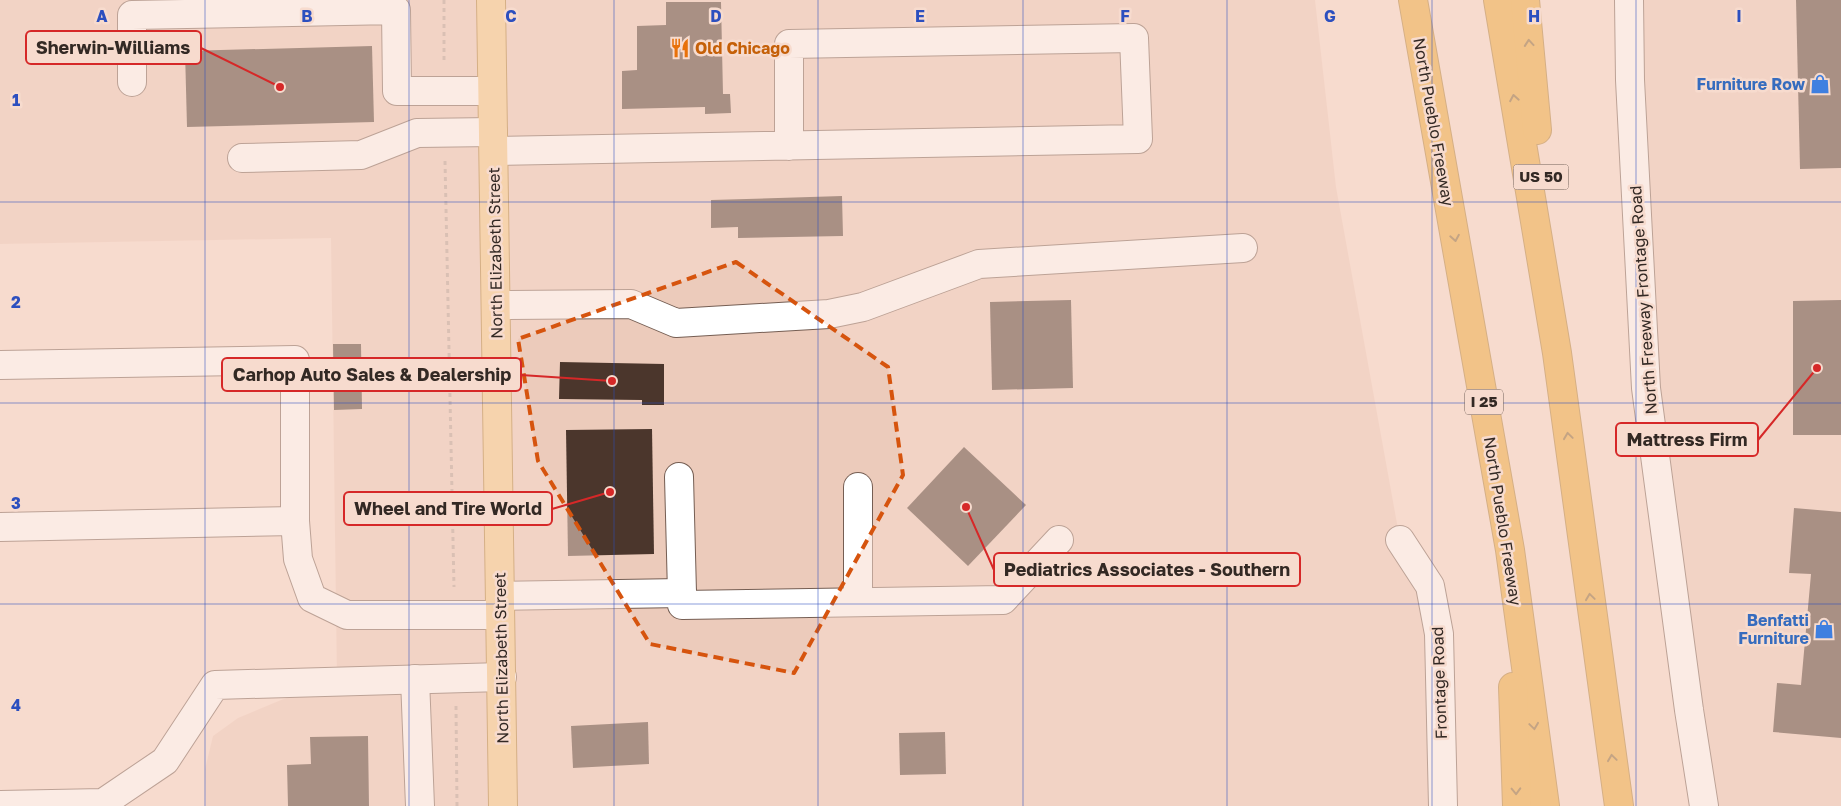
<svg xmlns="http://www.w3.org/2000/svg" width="1841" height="806" font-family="'Golos Text',sans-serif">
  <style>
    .built { fill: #eccbbb }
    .building { fill: #4b362c }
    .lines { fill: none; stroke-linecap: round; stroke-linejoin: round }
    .minor-casing { stroke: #755e53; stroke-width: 30 }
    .major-casing { stroke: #ab7b2e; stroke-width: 30 }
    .highway-casing { stroke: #ab7b2e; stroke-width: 30 }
    .path { stroke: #b7a196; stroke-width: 3; stroke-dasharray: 4 4; stroke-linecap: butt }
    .minor { stroke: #fff; stroke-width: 28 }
    .major { stroke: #f4ca85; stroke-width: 28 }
    .highway { stroke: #eca733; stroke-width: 28 }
    .oneway { stroke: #86622b }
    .marked { fill: none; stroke: #d6540e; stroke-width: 4; stroke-dasharray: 10 6; stroke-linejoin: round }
    .grid { fill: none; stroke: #2c4fbf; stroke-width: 1; stroke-opacity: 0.55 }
    .labels { text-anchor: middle; stroke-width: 5; stroke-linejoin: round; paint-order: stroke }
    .shield { fill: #f7dbce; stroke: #6e5e57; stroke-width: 1 }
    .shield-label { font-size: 15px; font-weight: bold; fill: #332924 }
    .food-label { font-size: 16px; font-weight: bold; fill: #c56008; stroke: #f7dbce; text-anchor: start }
    .shop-label { font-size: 16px; font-weight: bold; fill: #366cbe; stroke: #f7dbce; text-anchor: end }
    .street-label { font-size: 16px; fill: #332924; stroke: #f7dbce }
    .grid-label { font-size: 16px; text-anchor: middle; font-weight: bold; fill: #2c4fbf; stroke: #f7dbce; stroke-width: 5; stroke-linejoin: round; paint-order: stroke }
    .leader { fill: none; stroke: #d62828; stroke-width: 2 }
    .callout-dot { fill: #d62828; stroke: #f7dbce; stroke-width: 2 }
    .callout { fill: #f7dbce; stroke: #d62828; stroke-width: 2 }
    .callout-label { font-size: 18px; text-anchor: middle; font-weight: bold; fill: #332924 }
  </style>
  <rect width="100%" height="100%" fill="#f7dbce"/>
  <g class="built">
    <polygon points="0,0 1315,0 1336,187 1400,540 1430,586 1443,806 206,806 205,769 213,736 238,718 281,700 337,681 331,238 0,244"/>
    <polygon points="1630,0 1841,0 1841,806 1704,806 1648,402"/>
  </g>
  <g class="building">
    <polygon points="1796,0 1841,0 1841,168 1800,169"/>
    <polygon points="666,2 721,2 723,94 730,94 731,113 705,114 705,107 622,109 622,71 637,70 637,26 666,25"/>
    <polygon points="372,46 374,122 187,127 185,51"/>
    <polygon points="842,196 843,236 738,238 738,227 711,228 711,200"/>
    <polygon points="1071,300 1073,388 992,390 990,302"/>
    <polygon points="1841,300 1841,435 1793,435 1793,301"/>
    <polygon points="333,344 361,344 362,409 334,410"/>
    <polygon points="560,362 664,364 664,405 642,405 642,400 559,399"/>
    <polygon points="652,429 654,554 568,556 566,430"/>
    <polygon points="964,447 1026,505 968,566 907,508"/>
    <polygon points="1794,508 1841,512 1841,738 1773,732 1777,683 1801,685 1811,574 1789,573"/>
    <polygon points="648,722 649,764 573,768 571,726"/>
    <polygon points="945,732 946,774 900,775 899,733"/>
    <polygon points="368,736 369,806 288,806 287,765 311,764 310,737"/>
  </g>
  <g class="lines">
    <defs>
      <g id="minor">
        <polyline points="1629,0 1630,80 1646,388 1689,710 1704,806"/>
        <polyline points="132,82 132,15 396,10 397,91 492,91"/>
        <polyline points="494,151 1138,139 1134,38 789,44 789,146"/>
        <polyline points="242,158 361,155 417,133 493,132"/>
        <polyline points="496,305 631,304 676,323 829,314 863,307 979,264 1243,248"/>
        <polyline points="0,365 295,360 295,521 298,559 312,598 347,615 500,615"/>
        <polyline points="679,477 682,593"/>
        <polyline points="858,487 858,602"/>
        <polyline points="0,527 295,521"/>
        <polyline points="1400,540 1430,586 1439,634 1443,806"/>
        <polyline points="500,596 682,593 682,605 1003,600 1059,540"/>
        <polyline points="415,679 420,806"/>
        <polyline points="0,805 103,803 165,761 215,685 502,677"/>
      </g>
      <polyline id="major" points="491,0 503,806"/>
      <g id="highway">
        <polyline points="1413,0 1510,550 1545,806"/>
        <polyline points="1498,0 1557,353 1619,806"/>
        <polyline points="1525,0 1537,130"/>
        <polyline points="1513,687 1517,806"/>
      </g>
    </defs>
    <use href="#minor" class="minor-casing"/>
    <use href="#major" class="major-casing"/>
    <use href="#highway" class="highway-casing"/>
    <g class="path">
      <polyline points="444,0 444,64"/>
      <polyline points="445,161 454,587"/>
      <polyline points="456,706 457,806"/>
    </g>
    <use href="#minor" class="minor"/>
    <use href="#major" class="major"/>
    <use href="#highway" class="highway"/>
  </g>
  <defs><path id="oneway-chevron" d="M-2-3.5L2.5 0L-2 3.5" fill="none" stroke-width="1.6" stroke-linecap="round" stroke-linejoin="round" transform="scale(1.25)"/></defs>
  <g class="oneway">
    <use href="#oneway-chevron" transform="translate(1529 43) rotate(-95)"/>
    <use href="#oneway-chevron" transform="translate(1514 98) rotate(-100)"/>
    <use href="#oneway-chevron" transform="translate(1455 238) rotate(80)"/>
    <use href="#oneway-chevron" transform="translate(1568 436) rotate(-98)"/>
    <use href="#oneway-chevron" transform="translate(1590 597) rotate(-98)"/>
    <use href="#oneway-chevron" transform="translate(1534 726) rotate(82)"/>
    <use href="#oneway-chevron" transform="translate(1612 758) rotate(-98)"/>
    <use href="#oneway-chevron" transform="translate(1516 791) rotate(88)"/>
  </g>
  <path d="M0 0H1841V806H0ZM736,262l152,105 15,108 -109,198 -144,-29 -112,-183 -20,-122z" fill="#f7dbce" fill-opacity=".55" fill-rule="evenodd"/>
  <path class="marked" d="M736,262l152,105 15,108 -109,198 -144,-29 -112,-183 -20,-122z"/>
  <path class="grid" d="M205,0v806M409,0v806M614,0v806M818,0v806M1023,0v806M1227,0v806M1432,0v806M1636,0v806M0,202h1841M0,403h1841M0,604h1841"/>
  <defs>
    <symbol id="restaurant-bare" viewBox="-9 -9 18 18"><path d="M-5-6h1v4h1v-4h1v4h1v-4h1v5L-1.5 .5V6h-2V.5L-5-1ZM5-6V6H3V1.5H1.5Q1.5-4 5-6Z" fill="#e8710a" stroke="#f7dbce" stroke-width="2.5" paint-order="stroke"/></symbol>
    <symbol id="shop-bare" viewBox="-9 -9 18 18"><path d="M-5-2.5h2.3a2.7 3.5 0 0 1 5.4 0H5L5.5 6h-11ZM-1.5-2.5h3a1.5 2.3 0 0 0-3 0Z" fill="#3f7fe0" stroke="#f7dbce" stroke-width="2.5" paint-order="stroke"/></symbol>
  </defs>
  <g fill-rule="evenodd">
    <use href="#restaurant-bare" x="666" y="34" width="28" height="28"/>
    <use href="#shop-bare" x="1806" y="70" width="28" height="28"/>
    <use href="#shop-bare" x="1810" y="615" width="28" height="28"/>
  </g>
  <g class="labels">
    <g class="shield">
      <rect x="1513.5" y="164.5" width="55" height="25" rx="4"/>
      <rect x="1465" y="389.5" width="38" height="25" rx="4"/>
    </g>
    <g class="shield-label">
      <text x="1541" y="182">US 50</text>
      <text x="1484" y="407">I 25</text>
    </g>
    <g class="food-label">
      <text x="695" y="54">Old Chicago</text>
    </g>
    <g class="shop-label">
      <text x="1805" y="90">Furniture Row</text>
      <text x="1809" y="626">Benfatti<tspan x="1809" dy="18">Furniture</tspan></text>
    </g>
    <g class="street-label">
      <text transform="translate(1434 122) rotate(80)" y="6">North Pueblo Freeway</text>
      <text transform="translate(495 253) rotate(-91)" y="6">North Elizabeth Street</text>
      <text transform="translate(1643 300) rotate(-94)" y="6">North Freeway Frontage Road</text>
      <text transform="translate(1503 521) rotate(81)" y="6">North Pueblo Freeway</text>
      <text transform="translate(501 658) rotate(-91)" y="6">North Elizabeth Street</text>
      <text transform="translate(1439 683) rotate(-92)" y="6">Frontage Road</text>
    </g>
  </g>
  <g class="grid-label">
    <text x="102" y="22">A</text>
    <text x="307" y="22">B</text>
    <text x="511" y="22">C</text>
    <text x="716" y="22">D</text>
    <text x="920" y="22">E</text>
    <text x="1125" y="22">F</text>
    <text x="1330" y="22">G</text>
    <text x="1534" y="22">H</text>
    <text x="1739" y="22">I</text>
    <text x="16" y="106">1</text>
    <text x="16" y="308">2</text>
    <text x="16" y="509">3</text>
    <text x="16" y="711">4</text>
  </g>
  <path class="leader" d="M280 87L201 48M612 381L521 375M1817 368L1758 440M610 492L552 509M966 507L994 570"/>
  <g class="callout-dot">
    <circle cx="280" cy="87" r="5"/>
    <circle cx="612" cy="381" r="5"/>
    <circle cx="1817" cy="368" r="5"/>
    <circle cx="610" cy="492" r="5"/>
    <circle cx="966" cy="507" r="5"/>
  </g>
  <g class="callout">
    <rect x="26" y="31" width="175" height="33" rx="5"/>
    <rect x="222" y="358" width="299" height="33" rx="5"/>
    <rect x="1616" y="423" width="142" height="33" rx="5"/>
    <rect x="344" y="492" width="208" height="33" rx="5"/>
    <rect x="994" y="553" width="306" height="33" rx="5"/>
  </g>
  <g class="callout-label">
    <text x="113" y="54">Sherwin-Williams</text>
    <text x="372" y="381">Carhop Auto Sales &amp; Dealership</text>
    <text x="1687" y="446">Mattress Firm</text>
    <text x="448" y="515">Wheel and Tire World</text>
    <text x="1147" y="576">Pediatrics Associates - Southern</text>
  </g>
</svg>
